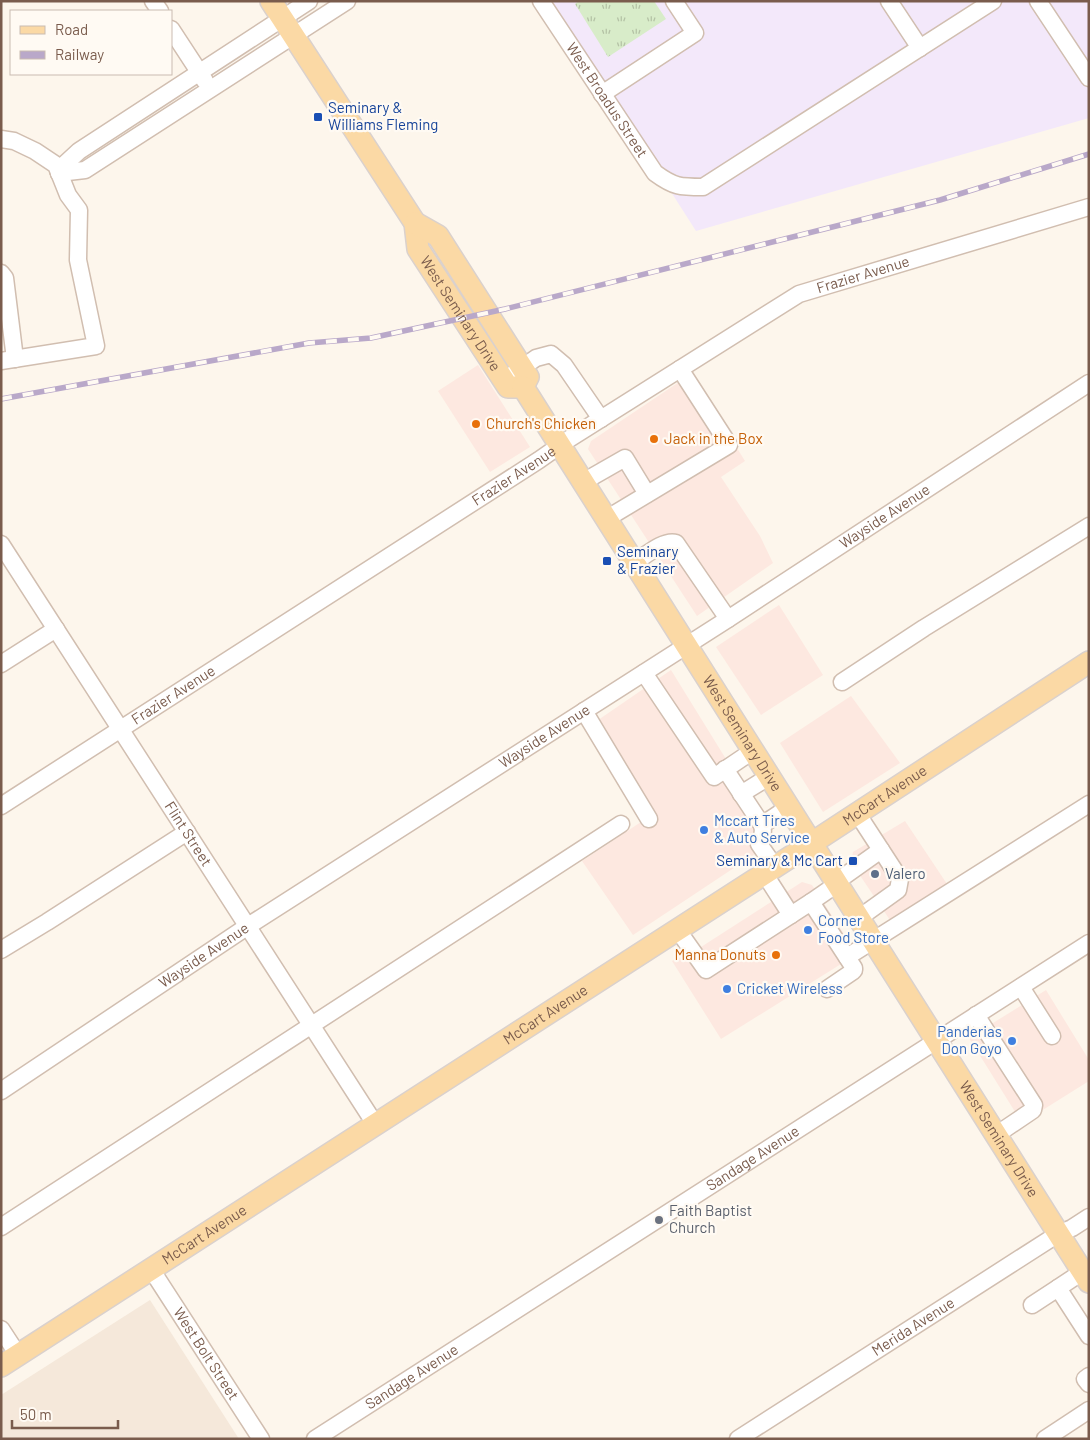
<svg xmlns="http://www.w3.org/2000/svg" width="1090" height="1440" font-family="Barlow,sans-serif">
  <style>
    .residential { fill: #f5e8da }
    .commercial { fill: #fde8e0 }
    .education { fill: #f3e8fa }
    .grass { fill: url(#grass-tufts) }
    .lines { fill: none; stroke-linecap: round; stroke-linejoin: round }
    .minor-casing { stroke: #d1beb0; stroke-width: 19 }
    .major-casing { stroke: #dad1cd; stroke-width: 24 }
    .minor { stroke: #fff; stroke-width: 16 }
    .major { stroke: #fbd9a5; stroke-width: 21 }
    .rail-casing { stroke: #b9a8c9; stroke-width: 5.5 }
    .rail { stroke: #fffaf3; stroke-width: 4; stroke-dasharray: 11; stroke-linecap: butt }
    .transit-dot { fill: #1a4fb4; stroke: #fffaf3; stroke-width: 2 }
    .food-dot { fill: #e8710a; stroke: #fffaf3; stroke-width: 2 }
    .shop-dot { fill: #3f7fe0; stroke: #fffaf3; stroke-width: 2 }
    .service-dot { fill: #5c6f8a; stroke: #fffaf3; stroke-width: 2 }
    .worship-dot { fill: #6b7280; stroke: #fffaf3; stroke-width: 2 }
    .labels { text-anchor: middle; stroke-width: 4.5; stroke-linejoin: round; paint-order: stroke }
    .street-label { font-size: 15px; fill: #7a5c4d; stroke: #fffaf3 }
    .transit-label { font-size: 15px; fill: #164399; stroke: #fffaf3; text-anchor: start }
    .food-label { font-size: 15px; fill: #c56008; stroke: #fffaf3; text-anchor: start }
    .shop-label { font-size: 15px; fill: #366cbe; stroke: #fffaf3; text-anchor: start }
    .service-label { font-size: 15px; fill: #4e5e75; stroke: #fffaf3; text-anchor: start }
    .worship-label { font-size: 15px; fill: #5b616d; stroke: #fffaf3; text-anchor: start }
  </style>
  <defs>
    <pattern id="grass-tufts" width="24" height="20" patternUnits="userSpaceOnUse" patternTransform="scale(1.25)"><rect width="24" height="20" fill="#d8ecc9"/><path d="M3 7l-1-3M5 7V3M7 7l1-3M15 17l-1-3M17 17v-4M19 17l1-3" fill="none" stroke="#b4c2a5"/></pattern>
  </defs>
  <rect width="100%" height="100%" fill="#fdf6ec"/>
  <polygon class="residential" points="150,1300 239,1439 1,1439 1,1395"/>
  <g class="commercial">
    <polygon points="478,365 530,447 490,472 438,391"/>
    <polygon points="691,374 745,461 721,477 760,536 773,563 697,616 588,449 591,441"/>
    <polygon points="779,605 823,675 761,715 716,647"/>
    <polygon points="671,670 776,840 633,935 582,861 644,820 585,729"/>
    <polygon points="851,696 900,763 823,812 780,743"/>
    <polygon points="905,821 949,887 892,923 851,862 853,852"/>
    <polygon points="802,882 812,885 857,954 721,1039 672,961 701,947"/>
    <polygon points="1046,990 1089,1060 1089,1081 1022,1123 969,1038"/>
  </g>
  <polygon class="education" points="549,1 1089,1 1089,118 696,231"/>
  <polygon class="grass" points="579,1 654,1 666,19 608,57 575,4"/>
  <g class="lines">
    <defs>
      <g id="minor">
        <polyline points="153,1 160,11"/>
        <path id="s1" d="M541,1l114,172c19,14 25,14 48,14l290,-186"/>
        <polyline points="889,1 920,48"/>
        <polyline points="1038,1 1089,78"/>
        <polyline points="171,29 205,81"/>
        <polyline points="602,94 695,33 674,1"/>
        <polyline points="1,139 14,141 35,151 56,165 68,195 79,210 78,260 96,346 1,361"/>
        <polyline points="59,173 85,170 347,1"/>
        <polyline points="59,173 66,163 79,151 309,1"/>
        <polyline points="1,273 5,278 15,359"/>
        <polyline points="513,374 536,358 551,354 564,365 601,419"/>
        <polyline points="583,482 625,458 647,494"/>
        <polyline points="606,519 729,445 680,369"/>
        <path id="s2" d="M1,544l374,580"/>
        <path d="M634,563c11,-7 30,-24 42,-20l52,76"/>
        <polyline points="1,664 56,629"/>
        <polyline points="644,673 714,777 754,750"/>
        <polyline points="842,682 924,628 1089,526"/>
        <polyline points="584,711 649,819"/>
        <polyline points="725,769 762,825 789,807"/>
        <polyline points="741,794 770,776"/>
        <path id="s3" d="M1,806l538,-346 30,-21 230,-145 290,-87"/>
        <polyline points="857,813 900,879 898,890 859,918"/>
        <path d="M762,825c2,7 1,12 -3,19l16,23"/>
        <polyline points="764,873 791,915"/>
        <polyline points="836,882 881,850"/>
        <polyline points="811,902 837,884"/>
        <polyline points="677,929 706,970 811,902 854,968 854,970 852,972 827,989"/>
        <polyline points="1,950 47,922 187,832"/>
        <polyline points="847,957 1089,804"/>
        <polyline points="1021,987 1052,1036"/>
        <polyline points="976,1015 1034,1105 1033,1110 996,1135"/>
        <path id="s4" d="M1,1091l247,-165 480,-307 361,-236"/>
        <polyline points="1,1227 621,824"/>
        <path id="s5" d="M151,1269l110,170"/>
        <polyline points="1058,1288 1082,1272"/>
        <polyline points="1032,1305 1058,1288 1089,1336"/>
        <polyline points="1,1329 18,1355"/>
        <polyline points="1089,1376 1085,1379 1089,1384"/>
        <path id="s6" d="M315,1439l774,-496"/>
        <path id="s7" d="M738,1439l320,-205 14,-6 17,-11"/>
        <polyline points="1045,1439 1089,1410"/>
      </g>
      <g id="major">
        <path id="s8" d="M271,1l144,222 3,26 90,138h15"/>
        <polyline points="415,223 438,236 528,377 523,387"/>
        <path id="s9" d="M523,387l566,895"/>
        <path id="s10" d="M1,1366l811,-523 277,-181"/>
      </g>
    </defs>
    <use href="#minor" class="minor-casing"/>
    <use href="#major" class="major-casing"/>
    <use href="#minor" class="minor"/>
    <use href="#major" class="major"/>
    <defs>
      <polyline id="rail" points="1,399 309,343 371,338 505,309 940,200 1089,154"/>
    </defs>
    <use href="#rail" class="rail-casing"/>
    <use href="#rail" class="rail"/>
  </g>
  <g class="transit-dot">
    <rect x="313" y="112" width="10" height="10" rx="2.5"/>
    <rect x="602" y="556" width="10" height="10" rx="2.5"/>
    <rect x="848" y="856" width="10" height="10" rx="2.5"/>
  </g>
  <g class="food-dot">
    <circle cx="476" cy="424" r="5"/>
    <circle cx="654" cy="439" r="5"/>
    <circle cx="776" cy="955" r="5"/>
  </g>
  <g class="shop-dot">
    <circle cx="704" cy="830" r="5"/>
    <circle cx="808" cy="930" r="5"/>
    <circle cx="727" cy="989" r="5"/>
    <circle cx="1012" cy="1041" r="5"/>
  </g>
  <circle class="service-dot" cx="875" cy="874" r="5"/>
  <circle class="worship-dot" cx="659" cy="1220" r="5"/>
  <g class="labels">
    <g class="street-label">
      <text dy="5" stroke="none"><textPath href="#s1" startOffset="119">West Broadus Street</textPath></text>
      <text dy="5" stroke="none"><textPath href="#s3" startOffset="1015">Frazier Avenue</textPath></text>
      <text dy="5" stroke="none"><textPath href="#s8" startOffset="368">West Seminary Drive</textPath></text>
      <text dy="5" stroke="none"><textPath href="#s3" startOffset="610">Frazier Avenue</textPath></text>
      <text dy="5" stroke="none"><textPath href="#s4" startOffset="1054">Wayside Avenue</textPath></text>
      <text dy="5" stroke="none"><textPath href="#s3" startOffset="205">Frazier Avenue</textPath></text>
      <text dy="5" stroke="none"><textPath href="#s9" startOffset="410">West Seminary Drive</textPath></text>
      <text dy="5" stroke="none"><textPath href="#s4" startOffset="649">Wayside Avenue</textPath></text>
      <text dy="5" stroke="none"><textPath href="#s10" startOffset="1052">McCart Avenue</textPath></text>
      <text dy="5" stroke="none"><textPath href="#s2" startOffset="345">Flint Street</textPath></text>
      <text dy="5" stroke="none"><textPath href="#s4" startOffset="244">Wayside Avenue</textPath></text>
      <text dy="5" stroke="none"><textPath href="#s10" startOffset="648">McCart Avenue</textPath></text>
      <text dy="5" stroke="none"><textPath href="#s9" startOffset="890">West Seminary Drive</textPath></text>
      <text dy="5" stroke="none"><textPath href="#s6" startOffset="520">Sandage Avenue</textPath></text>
      <text dy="5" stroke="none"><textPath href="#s10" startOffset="242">McCart Avenue</textPath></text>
      <text dy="5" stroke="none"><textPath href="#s7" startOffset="208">Merida Avenue</textPath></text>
      <text dy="5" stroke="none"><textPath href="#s5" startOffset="101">West Bolt Street</textPath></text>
      <text dy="5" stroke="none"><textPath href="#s6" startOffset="115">Sandage Avenue</textPath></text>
    </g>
    <g class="transit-label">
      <text x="328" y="113">Seminary &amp;<tspan x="328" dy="17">Williams Fleming</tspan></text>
      <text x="617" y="557">Seminary<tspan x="617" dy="17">&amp; Frazier</tspan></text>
      <text x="843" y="866" text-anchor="end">Seminary &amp; Mc Cart</text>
    </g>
    <g class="food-label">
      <text x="486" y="429">Church's Chicken</text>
      <text x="664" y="444">Jack in the Box</text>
      <text x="766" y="960" text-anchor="end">Manna Donuts</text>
    </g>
    <g class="shop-label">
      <text x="714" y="826">Mccart Tires<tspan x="714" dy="17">&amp; Auto Service</tspan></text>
      <text x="818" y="926">Corner<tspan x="818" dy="17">Food Store</tspan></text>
      <text x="737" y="994">Cricket Wireless</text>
      <text x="1002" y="1037" text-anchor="end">Panderias<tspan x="1002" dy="17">Don Goyo</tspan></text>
    </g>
    <g class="service-label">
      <text x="885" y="879">Valero</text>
    </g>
    <g class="worship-label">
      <text x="669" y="1216">Faith Baptist<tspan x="669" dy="17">Church</tspan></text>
    </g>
  </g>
  <rect width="1090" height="1440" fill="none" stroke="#7a5c4d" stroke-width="5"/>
  <rect x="10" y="10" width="162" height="65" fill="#fffaf3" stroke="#cabbb1"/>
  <rect x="20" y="26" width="25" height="8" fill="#fbd9a5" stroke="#cabbb1"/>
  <text x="55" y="35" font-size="15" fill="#7a5c4d">Road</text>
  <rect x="20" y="51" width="25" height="8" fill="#b9a8c9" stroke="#cabbb1"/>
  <text x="55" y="60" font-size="15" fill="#7a5c4d">Railway</text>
  <path d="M12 1420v8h106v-8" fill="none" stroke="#7a5c4d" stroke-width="2.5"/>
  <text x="20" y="1420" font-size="15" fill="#7a5c4d" stroke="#fffaf3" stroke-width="4" paint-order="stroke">50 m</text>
</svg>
